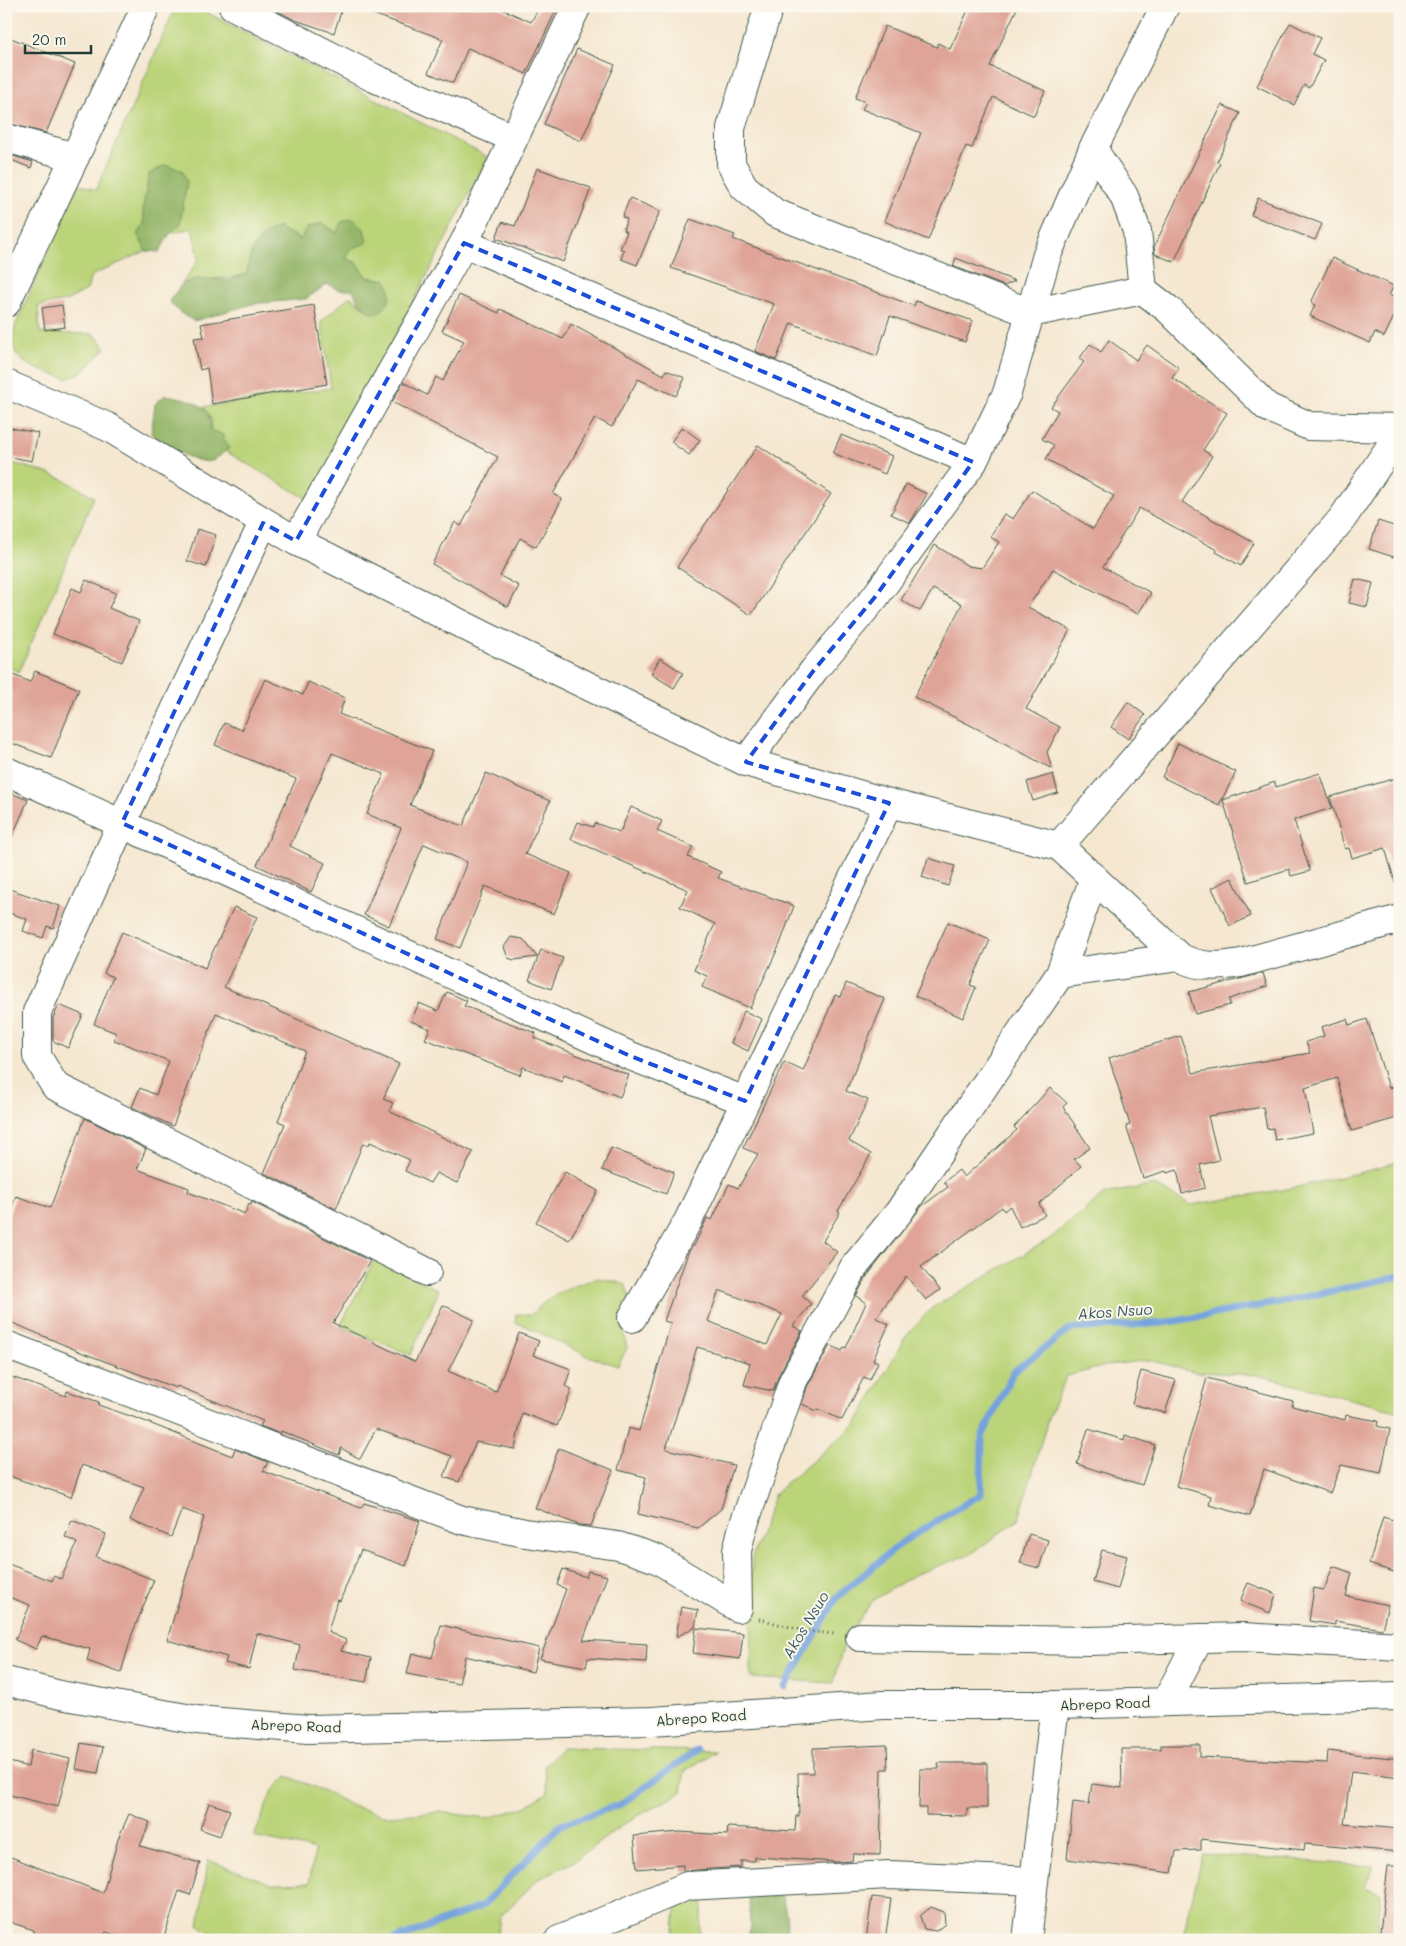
<svg xmlns="http://www.w3.org/2000/svg" width="1406" height="1946" font-family="Mali,sans-serif">
  <style>
    .green { fill: #bbd479; stroke: #6d8856 }
    .forest { fill: #94b669; stroke: #5a7a4e }
    .lines { fill: none; stroke-linecap: round; stroke-linejoin: round }
    .stream { stroke: #74a2dd; stroke-width: 7 }
    .building { fill: #dfa497; fill-rule: evenodd }
    .minor-casing { stroke: #3f564b; stroke-width: 30 }
    .major-casing { stroke: #3f564b; stroke-width: 30 }
    .path { stroke: #3f564b; stroke-width: 3; stroke-dasharray: 1 4; stroke-linecap: butt }
    .minor { stroke: #fff; stroke-width: 28 }
    .major { stroke: #fff; stroke-width: 28 }
    .marked { fill: none; stroke: #1d4ed8; stroke-width: 4; stroke-dasharray: 10 6; stroke-linejoin: round }
    .labels { text-anchor: middle; stroke-width: 4; stroke-linejoin: round; paint-order: stroke }
    .street-label { font-size: 14px; fill: #1f3d34; stroke: #fbf7ec }
    .water-label { font-size: 15px; font-style: italic; fill: #395b67; stroke: #fbf7ec }
  </style>
  <rect width="100%" height="100%" fill="#fbf7ec"/>
  <filter id="ink" filterUnits="userSpaceOnUse"><feTurbulence type="fractalNoise" baseFrequency=".02" numOctaves="2"/><feDisplacementMap in="SourceGraphic" scale="10" xChannelSelector="R" yChannelSelector="G"/><feConvolveMatrix kernelMatrix="1 2 1 2 8 2 1 2 1" color-interpolation-filters="sRGB"/></filter>
  <filter id="wash" filterUnits="userSpaceOnUse"><feTurbulence type="fractalNoise" baseFrequency=".0096" numOctaves="4" result="noise"/><feDisplacementMap in="SourceGraphic" scale="20" xChannelSelector="R" yChannelSelector="G"/><feGaussianBlur stdDeviation="1.12" result="paint"/><feColorMatrix in="noise" values="0 0 0 0 0 0 0 0 0 0 0 0 0 0 0 0 0 1.4 0 .05"/><feComposite in="paint" operator="in"/></filter>
  <g filter="url(#wash)">
    <rect width="100%" height="100%" fill="#f5e7d0"/>
    <g class="green">
      <path d="M176,6h18l294,151 -177,344 -86,-50 4,-3 -19,-18 2,-10 -8,-13 127,-19 -10,-66 29,-26 20,17 16,-33 -20,-3 -8,-13 -12,-6 5,-10 -14,-15 -15,-10 -15,5 -6,12 -9,-6 -42,21 -3,19c-22,7 -43,2 -65,10l17,-25 -7,-31 -25,6 15,-31 5,-21 -44,25 1,17 -6,11 8,16 -55,25 -4,14 -21,11 -28,5 2,27 54,1 12,14 -21,22 -17,9c-29,-10 -67,-15 -52,-55l62,-140 18,6z"/>
      <path d="M6,462c35,8 58,15 88,35l-75,175 -13,-6z"/>
      <polygon points="1400,1161 1400,1412 1257,1375 1196,1372 1149,1360 1110,1365 1067,1376 1049,1415 1019,1519 971,1554 916,1574 873,1600 845,1641 833,1683 751,1678 752,1558 775,1493 856,1424 906,1336 932,1308 1048,1240 1104,1194 1154,1185 1191,1205 1293,1188 1375,1169"/>
      <polygon points="375,1259 439,1290 411,1355 340,1326"/>
      <polygon points="598,1278 625,1284 630,1299 624,1334 627,1348 618,1366 588,1356 523,1325 515,1323 516,1314 531,1315 548,1299 574,1286"/>
      <polygon points="561,1748 716,1751 685,1771 682,1792 625,1823 573,1862 537,1880 500,1917 497,1940 224,1940 199,1926 208,1860 272,1884 309,1883 315,1850 254,1837 272,1791 287,1776 322,1790 352,1806 387,1816 439,1812 488,1818 525,1807 548,1792 544,1767"/>
      <polygon points="1203,1854 1373,1866 1365,1887 1381,1894 1376,1940 1182,1940"/>
      <polygon points="703,1897 699,1940 673,1940 676,1909"/>
    </g>
    <g class="forest">
      <path d="M165,165l17,5 5,12 -7,43c-13,9 -13,15 -21,27l-13,-1 -8,-16 6,-11 -1,-17 6,-33z"/>
      <path d="M353,219l11,10 3,14 -15,5 -6,10 12,6 8,13 20,3c7,14 5,22 -7,33h-9l-12,-12 -5,-11h-14l-12,-6 -21,15 -54,5 -58,17 -15,-9 -10,-11 13,-17 13,-5 34,1 17,-6c6,-26 7,-34 32,-47l22,13 7,-12 15,-5 15,10 4,-11z"/>
      <path d="M165,395c21,3 49,8 45,35l12,4 7,14c-5,4 -10,9 -15,12 -15,8 -51,-17 -63,-26l4,-30z"/>
      <path d="M779,1890c7,17 10,32 6,50h-37l2,-13 -1,-33z"/>
    </g>
    <g class="lines">
      <g class="stream">
        <polyline points="785,1687 837,1597 904,1541 981,1494 982,1437 1014,1371 1070,1329 1164,1323 1281,1302 1400,1276"/>
        <polyline points="394,1940 482,1906 561,1825 621,1804 697,1750"/>
      </g>
    </g>
    <g id="blocks">
      <g class="building">
        <polygon points="268,6 343,6 334,33 295,20"/>
        <polygon points="360,6 495,6 531,22 540,6 558,6 526,74 468,48 453,83 428,73 443,39 359,9"/>
        <polygon points="970,6 1018,6 990,66 1045,91 1034,116 993,97 972,148 966,146 928,240 884,221 921,133 862,109 866,102 855,98 885,26 937,47 938,43 950,49"/>
        <polygon points="1290,23 1320,38 1312,54 1324,60 1309,88 1304,85 1294,105 1257,86"/>
        <polygon points="6,36 75,64 46,133 6,123"/>
        <polygon points="577,49 615,65 581,141 544,124"/>
        <polygon points="1222,105 1240,113 1217,162 1220,163 1174,262 1155,254 1154,247"/>
        <polygon points="6,154 33,162 31,168 6,158"/>
        <polygon points="537,168 591,188 563,262 496,238 502,222 515,226"/>
        <polygon points="630,198 660,211 637,265 621,259 624,250 620,249 627,232 623,230 627,219 622,217"/>
        <polygon points="1258,198 1322,224 1315,240 1251,215"/>
        <polygon points="690,219 735,235 733,239 914,306 916,301 973,321 965,342 890,316 877,356 791,323 776,360 755,351 774,304 671,268"/>
        <polygon points="956,258 1015,281 1004,286 953,266"/>
        <polygon points="1332,258 1394,286 1389,295 1400,300 1400,304 1384,337 1375,332 1370,343 1310,316 1315,305 1311,303"/>
        <polygon points="459,295 499,313 500,309 563,339 571,324 664,375 666,370 685,378 676,396 638,379 612,427 595,418 553,494 562,499 536,547 520,538 500,576 519,586 508,607 432,564 455,522 461,526 498,457 392,402 403,382 427,395 436,377 443,381 464,341 442,331"/>
        <polygon points="62,305 65,327 45,330 42,308"/>
        <polygon points="314,305 327,384 212,404 207,368 200,370 194,338 204,337 201,324"/>
        <polygon points="1109,340 1136,360 1147,345 1179,368 1172,378 1227,413 1203,450 1212,456 1182,502 1254,543 1241,566 1216,552 1217,550 1139,508 1103,567 1151,593 1138,614 1053,569 1028,607 1070,630 1026,709 1060,727 1047,752 1052,769 980,730 914,697 962,604 933,589 920,611 901,600 935,545 968,566 982,568 999,542 990,537 1004,514 1013,519 1032,490 1093,529 1114,496 1046,459 1054,445 1042,439 1058,411 1051,407 1084,362 1079,359 1090,344 1101,352"/>
        <polygon points="6,427 38,433 32,461 6,456"/>
        <polygon points="682,427 700,440 689,455 671,442"/>
        <polygon points="841,435 892,456 885,474 833,453"/>
        <polygon points="758,445 831,494 751,615 677,567"/>
        <polygon points="906,484 927,494 910,523 891,514"/>
        <polygon points="1378,521 1400,528 1400,559 1369,549"/>
        <polygon points="197,529 216,535 206,567 187,561"/>
        <polygon points="1355,579 1373,583 1367,607 1349,603"/>
        <polygon points="86,580 116,593 109,608 139,621 122,662 53,634 72,588 81,592"/>
        <polygon points="660,658 683,673 674,688 651,674"/>
        <polygon points="35,671 79,689 51,758 6,741 6,672 30,682"/>
        <polygon points="265,679 303,695 308,682 345,698 339,714 432,751 410,805 463,826 486,773 550,801 525,854 571,873 554,914 485,886 460,948 437,939 467,862 424,844 389,926 364,915 401,828 367,814 384,774 332,753 290,846 325,863 311,892 257,865 296,779 215,745 224,723 242,730"/>
        <polygon points="1128,702 1145,715 1128,739 1111,727"/>
        <polygon points="1178,743 1236,772 1219,805 1162,777"/>
        <polygon points="1320,773 1332,808 1294,820 1310,871 1291,876 1289,869 1248,882 1223,800 1275,782 1276,787"/>
        <polygon points="1053,774 1058,793 1033,801 1027,782"/>
        <polygon points="1400,777 1400,882 1395,882 1385,848 1352,858 1349,848 1345,849 1330,797"/>
        <polygon points="6,791 28,800 6,851"/>
        <polygon points="631,807 662,821 657,831 693,847 688,857 721,872 718,878 794,906 780,944 750,1008 702,987 707,976 694,970 715,924 680,907 688,890 571,839 578,822 593,827 595,823 620,832"/>
        <polygon points="928,858 955,866 948,886 922,877"/>
        <polygon points="1232,878 1251,916 1230,926 1212,888"/>
        <polygon points="6,888 60,906 53,928 47,926 43,938 23,931 27,919 6,912"/>
        <polygon points="234,907 257,917 224,987 399,1064 383,1099 393,1103 389,1111 473,1152 457,1183 436,1173 430,1183 405,1171 410,1160 370,1142 369,1145 363,1143 336,1209 264,1173 285,1124 278,1121 305,1051 216,1013 173,1126 132,1107 140,1088 156,1095 169,1061 114,1040 116,1033 94,1024 113,977 104,973 122,932 205,968"/>
        <polygon points="948,922 990,940 970,985 976,987 963,1018 915,996"/>
        <polygon points="511,937 523,939 537,957 514,960 508,958 504,947"/>
        <polygon points="541,950 563,958 551,989 529,980"/>
        <polygon points="1263,973 1267,986 1229,999 1230,1005 1195,1014 1189,992"/>
        <path d="M846,983l39,16 -39,92 22,9 -19,41 22,13 -33,57 2,1 -17,29 14,11 -35,44 9,8 -18,22 9,5 -23,43 -6,17 -29,-6 6,-22 -53,-16 -31,102 68,16 -13,44 -23,19 -60,-14 8,-37 -28,-7 10,-42 11,3 32,-108 -7,-2 24,-68 4,-7h2l13,-28 5,2 17,-36 9,4 20,-34 -15,-6 41,-86 19,9 32,-76 6,2zM719,1290l63,24 -15,31 -59,-24z"/>
        <polygon points="447,992 467,1001 464,1006 536,1033 534,1038 629,1075 620,1097 564,1075 562,1082 523,1067 520,1075 425,1039 430,1029 411,1021 419,1003 438,1011"/>
        <polygon points="59,1005 83,1015 68,1048 53,1041 53,1018"/>
        <polygon points="744,1011 762,1019 748,1051 731,1043"/>
        <polygon points="1347,1019 1349,1025 1367,1019 1389,1088 1400,1085 1400,1117 1352,1131 1337,1078 1305,1088 1313,1133 1275,1140 1273,1128 1267,1129 1263,1107 1208,1116 1219,1160 1200,1165 1205,1188 1182,1194 1177,1170 1167,1173 1166,1171 1143,1178 1126,1126 1130,1125 1109,1058 1181,1036 1193,1073 1310,1053 1306,1042 1324,1036 1321,1027"/>
        <polygon points="1050,1088 1067,1103 1063,1107 1090,1148 1074,1159 1081,1166 1039,1204 1045,1215 1020,1227 1010,1206 1004,1211 1002,1207 921,1267 940,1290 926,1300 906,1276 876,1318 889,1324 873,1360 878,1362 870,1380 864,1377 842,1420 818,1409 817,1411 802,1404 807,1387 830,1345 842,1351 844,1347 846,1348 866,1303 856,1296 867,1276 922,1206 948,1187 944,1182 959,1170 964,1177 1017,1130 1014,1127"/>
        <polygon points="85,1118 146,1149 137,1169 189,1188 188,1192 245,1214 249,1204 251,1205 252,1202 370,1261 333,1323 415,1362 443,1305 474,1320 448,1371 496,1392 519,1333 539,1341 533,1355 571,1369 565,1386 572,1389 557,1426 522,1413 515,1449 476,1442 459,1482 444,1477 452,1456 376,1429 360,1459 341,1448 339,1455 281,1431 280,1434 260,1426 263,1421 239,1411 177,1386 176,1388 83,1353 6,1320 6,1221 16,1196 50,1208"/>
        <polygon points="611,1148 674,1172 666,1194 602,1170"/>
        <polygon points="565,1172 598,1191 569,1240 536,1222"/>
        <polygon points="1141,1371 1176,1380 1165,1413 1132,1404"/>
        <polygon points="6,1375 66,1396 67,1391 99,1402 98,1405 139,1419 232,1456 235,1449 268,1462 263,1471 361,1508 364,1503 420,1521 406,1566 361,1550 340,1601 337,1600 328,1632 346,1640 341,1651 371,1658 366,1682 295,1670 300,1645 257,1633 249,1669 225,1663 227,1657 167,1640 204,1517 182,1509 171,1537 130,1520 144,1487 82,1465 71,1497 6,1475"/>
        <polygon points="1207,1378 1293,1401 1292,1406 1345,1420 1346,1415 1378,1421 1377,1426 1390,1429 1381,1473 1341,1465 1330,1493 1264,1469 1250,1516 1209,1505 1211,1496 1176,1486"/>
        <polygon points="1088,1429 1124,1440 1125,1435 1155,1445 1142,1485 1077,1464"/>
        <polygon points="559,1448 613,1470 591,1526 579,1525 535,1508"/>
        <polygon points="1383,1517 1400,1522 1400,1574 1369,1564"/>
        <polygon points="72,1520 106,1534 96,1557 154,1580 132,1634 121,1673 87,1661 90,1649 42,1636 36,1649 15,1640 30,1605 6,1596 6,1563 52,1581 54,1576 61,1579 77,1543 65,1537"/>
        <polygon points="1029,1534 1048,1540 1039,1568 1020,1563"/>
        <polygon points="1102,1550 1127,1556 1118,1589 1093,1582"/>
        <polygon points="1333,1566 1352,1573 1346,1596 1388,1605 1382,1629 1335,1621 1335,1625 1309,1621 1314,1588 1324,1590"/>
        <polygon points="563,1569 586,1577 588,1571 607,1576 583,1640 647,1644 646,1662 588,1658 586,1667 540,1659 566,1589 557,1585"/>
        <polygon points="1248,1583 1276,1594 1270,1613 1240,1601"/>
        <polygon points="681,1607 698,1610 695,1627 676,1637"/>
        <polygon points="441,1625 539,1648 533,1672 465,1656 459,1684 407,1674 412,1653 432,1658"/>
        <polygon points="696,1628 743,1633 740,1659 693,1653"/>
        <polygon points="81,1743 103,1747 98,1773 76,1769"/>
        <polygon points="887,1745 888,1769 882,1769 880,1855 853,1854 852,1861 838,1862 755,1857 755,1861 741,1861 741,1867 683,1871 683,1865 637,1869 634,1836 680,1832 727,1835 728,1827 795,1831 796,1816 799,1816 798,1773 813,1773 813,1748"/>
        <polygon points="1161,1745 1200,1745 1200,1757 1327,1763 1328,1751 1400,1759 1400,1777 1351,1771 1344,1824 1400,1829 1400,1852 1305,1844 1304,1850 1201,1839 1201,1850 1176,1851 1172,1873 1067,1859 1073,1802 1089,1804 1092,1784 1122,1788 1121,1749 1161,1749"/>
        <polygon points="31,1750 70,1759 58,1807 6,1794 6,1761 28,1767"/>
        <polygon points="938,1763 987,1763 987,1808 967,1808 967,1816 926,1815 926,1808 919,1808 920,1769 939,1769"/>
        <polygon points="209,1803 230,1810 220,1836 200,1829"/>
        <polygon points="129,1814 150,1822 140,1846 200,1863 190,1895 179,1891 163,1940 131,1940 106,1932 102,1940 30,1940 34,1930 6,1921 6,1855 103,1893 118,1839"/>
        <polygon points="1388,1866 1400,1866 1400,1940 1379,1940"/>
        <polygon points="872,1897 891,1899 885,1940 866,1940"/>
        <polygon points="931,1907 944,1912 945,1924 936,1931 924,1929 920,1916"/>
      </g>
    </g>
  </g>
  <g filter="url(#ink)">
    <use href="#blocks" fill-opacity="0" stroke="#3f564b" stroke-width="1"/>
    <g class="lines">
      <defs>
        <g id="minor">
          <polyline points="233,6 374,78 513,138"/>
          <polyline points="769,6 731,128 731,164 744,187 775,213 1030,313 1143,290 1169,310 1267,407 1309,426 1400,428"/>
          <polyline points="6,138 75,157"/>
          <polyline points="1093,149 1124,196 1137,231 1143,290"/>
          <polyline points="464,243 577,6"/>
          <polyline points="6,303 146,6"/>
          <path d="M6,384l102,43 188,114 207,104 243,117 143,41 170,43 120,111c21,11 39,10 62,6l159,-44"/>
          <polyline points="263,523 122,823 37,1012 37,1056 55,1086 427,1272"/>
          <polyline points="296,541 464,243 973,462"/>
          <polyline points="746,762 814,670 875,597 973,462 1007,393 1047,255 1093,149 1165,6"/>
          <polyline points="6,771 628,1055 745,1101"/>
          <polyline points="1059,846 1342,519 1400,432"/>
          <polyline points="1060,974 1179,957"/>
          <polyline points="632,1318 688,1221 889,803"/>
          <polyline points="6,1345 462,1520 525,1533 618,1546 640,1553 657,1559 738,1608 737,1551 742,1530 793,1381 854,1267 899,1212 1060,974 1094,878"/>
          <polyline points="860,1637 1088,1641 1243,1637 1400,1646"/>
          <polyline points="1166,1702 1199,1638"/>
          <polyline points="559,1940 687,1886 889,1875 1034,1881"/>
          <polyline points="1027,1940 1055,1705"/>
        </g>
        <polyline id="major" points="6,1681 60,1695 197,1720 308,1729 652,1721 883,1705 1055,1705 1400,1696"/>
      </defs>
      <use href="#minor" class="minor-casing"/>
      <use href="#major" class="major-casing"/>
      <polyline class="path" points="759,1619 805,1631 836,1634"/>
      <use href="#minor" class="minor"/>
      <use href="#major" class="major"/>
    </g>
  </g>
  <path class="marked" d="M464,243l509,219 -98,135 -61,73 -68,92 143,41 -144,298 -117,-46 -506,-232 141,-300 33,18z"/>
  <g class="labels">
    <g class="street-label">
      <text transform="translate(1105 1704) rotate(-2)" y="5">Abrepo Road</text>
      <text transform="translate(701 1718) rotate(-4)" y="5">Abrepo Road</text>
      <text transform="translate(296 1726) rotate(2)" y="5">Abrepo Road</text>
    </g>
    <g class="water-label">
      <text transform="translate(1115 1312) rotate(-4)" y="5">Akos Nsuo</text>
      <text transform="translate(806 1625) rotate(-59)" y="5">Akos Nsuo</text>
    </g>
  </g>
  <rect width="1406" height="1946" fill="none" stroke="#fbf7ec" stroke-width="25"/>
  <path d="M25 45v8h66v-8" fill="none" stroke="#1f3d34" stroke-width="2.5"/>
  <text x="32" y="45" font-size="15" fill="#1f3d34" stroke="#fbf7ec" stroke-width="4" paint-order="stroke">20 m</text>
</svg>
